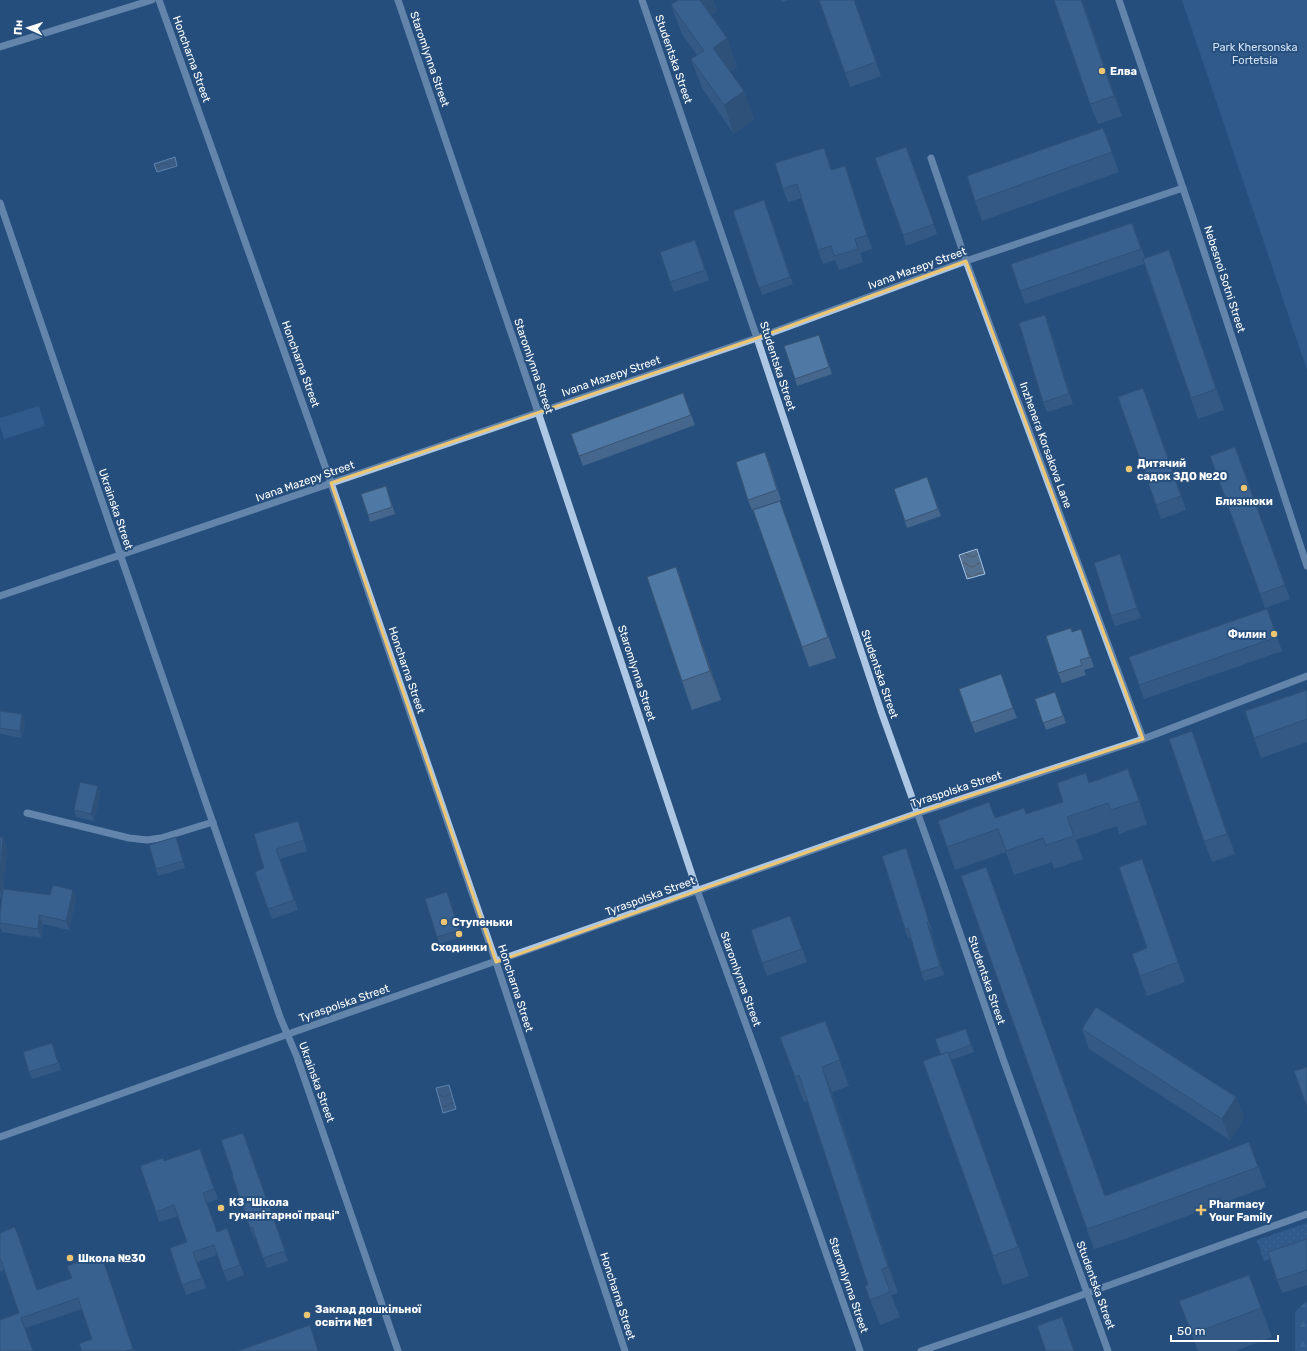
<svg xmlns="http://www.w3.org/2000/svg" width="1307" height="1351" font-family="Rubik,sans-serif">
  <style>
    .grass { fill: url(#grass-dots) }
    .forest { fill: url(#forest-firs) }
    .green { fill: #3b689a }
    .water { fill: url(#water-waves); stroke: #a1c2e5 }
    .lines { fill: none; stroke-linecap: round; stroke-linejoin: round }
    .minor { stroke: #adc7e4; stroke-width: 7 }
    .wall { fill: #45678e }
    .shaded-wall { fill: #385474 }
    .building { fill: #5078a5; stroke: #385474 }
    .marked { fill: none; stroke: #ecc673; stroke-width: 3; stroke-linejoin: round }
    .poi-dot { fill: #ecc673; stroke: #274f7d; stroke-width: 1.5 }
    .labels { text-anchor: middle; stroke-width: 4; stroke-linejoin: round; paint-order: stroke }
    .park-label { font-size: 11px; fill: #cfe1f4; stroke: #274f7d }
    .street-label { font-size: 11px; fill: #fff; stroke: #274f7d }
    .poi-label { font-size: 11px; font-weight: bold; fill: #fff; stroke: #274f7d; text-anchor: start }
  </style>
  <defs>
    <pattern id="grass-dots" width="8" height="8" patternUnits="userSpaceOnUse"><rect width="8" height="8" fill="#3b689a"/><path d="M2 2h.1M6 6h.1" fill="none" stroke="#587fa9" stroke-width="1.8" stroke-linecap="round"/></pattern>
    <pattern id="forest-firs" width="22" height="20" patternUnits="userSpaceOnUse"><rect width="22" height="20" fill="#3b689a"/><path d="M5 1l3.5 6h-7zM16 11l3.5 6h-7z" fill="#587fa9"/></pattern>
    <pattern id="water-waves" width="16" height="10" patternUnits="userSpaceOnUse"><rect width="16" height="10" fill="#547091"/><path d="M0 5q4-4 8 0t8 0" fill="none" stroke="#4f5a68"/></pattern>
  </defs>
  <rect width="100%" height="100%" fill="#274f7d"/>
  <polygon class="grass" points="1307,1223 1307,1247 1264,1261 1257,1240"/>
  <polygon class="forest" points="1307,1301 1307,1351 1295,1351 1295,1312"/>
  <g class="green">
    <polygon points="1182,0 1307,0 1307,370"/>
    <polygon points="39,406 45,426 4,439 0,426 0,418"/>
  </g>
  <g class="water">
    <polygon points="175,157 177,166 157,172 154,164"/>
    <polygon points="977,549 985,574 967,579 959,555"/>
    <polygon points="449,1085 456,1109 443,1113 436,1088"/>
  </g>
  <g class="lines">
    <g class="minor">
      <polyline points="159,0 331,483 496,962 625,1351"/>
      <polyline points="398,0 538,412 697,890 760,1063 860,1351"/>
      <polyline points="642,0 757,338 881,711 944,887 1002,1056 1108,1351"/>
      <polyline points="1119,0 1191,212 1307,566"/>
      <polyline points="0,47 152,0"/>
      <polyline points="931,158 966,261 1143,739"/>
      <polyline points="0,203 120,554 280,1017 297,1057 398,1351"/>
      <polyline points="0,596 757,338 966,261 1183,188"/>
      <polyline points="27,813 129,838 147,840 161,838 213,822"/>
      <polyline points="0,1137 308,1027 918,813 1143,739 1307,676"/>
      <polyline points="921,1351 1029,1314 1307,1214"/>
    </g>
  </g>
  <g class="wall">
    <polygon points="676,0 713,0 717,11 711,16 727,38 737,67 730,72 744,91 754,120 734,134 702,88 691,59 697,55 682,34 671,5 677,1"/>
    <polygon points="781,0 788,0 782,2"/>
    <polygon points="819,0 854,0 881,76 850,87"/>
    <polygon points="1082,0 1122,116 1098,124 1090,104"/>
    <polygon points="1103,128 1119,172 982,221 975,201"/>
    <polygon points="906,147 937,234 906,246 903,235"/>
    <polygon points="824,148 832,170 845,166 850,179 872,249 860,253 863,262 839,270 835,260 823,264 818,250 802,198 788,202 783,189"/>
    <polygon points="764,200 793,284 762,295 733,211"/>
    <polygon points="1132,223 1145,258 1176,270 1224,410 1198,419 1144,264 1025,304 1011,264"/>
    <polygon points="695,240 709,280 674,292 670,282"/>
    <polygon points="1049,325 1073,404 1047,412 1043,402"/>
    <polygon points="821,341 832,374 797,386 795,379"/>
    <polygon points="1143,388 1186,510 1161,519 1118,397"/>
    <polygon points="683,393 695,425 583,466 571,434"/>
    <polygon points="1235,447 1290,599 1265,608 1210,456"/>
    <polygon points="769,462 781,500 752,510 748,500"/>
    <polygon points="927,477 941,516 907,528 894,489"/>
    <polygon points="386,486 395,514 370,522 368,515"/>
    <polygon points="780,501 836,658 809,667 802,647"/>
    <polygon points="1124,565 1141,618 1115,626 1111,616"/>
    <polygon points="676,567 686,596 721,700 692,710 682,681"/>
    <polygon points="1267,609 1282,651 1144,699 1139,685"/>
    <polygon points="1081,629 1094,667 1084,670 1086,675 1062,683 1058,673 1072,632"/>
    <polygon points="959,689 1013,708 1017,718 975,733"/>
    <polygon points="1307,690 1307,742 1261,758 1254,738"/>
    <polygon points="1055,692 1066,723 1046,730 1035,699"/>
    <polygon points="0,711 25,721 22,738 0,734"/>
    <polygon points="1192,731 1235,854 1212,862 1204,841"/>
    <polygon points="1089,783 1137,793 1147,824 1119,834 1117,826 1076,840 1083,859 1054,869 1052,862 1014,875 1006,852 955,870 938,821 995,818 1026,814 1063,802"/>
    <polygon points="98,786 100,793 94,821 76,817 74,810"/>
    <polygon points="298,821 307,851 280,859 298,910 272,919 255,872 264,868 254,834"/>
    <polygon points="0,837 3,837 7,848 3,893 76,899 69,930 43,924 41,938 2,932 0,927 2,897 0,897"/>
    <polygon points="176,837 185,868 158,876 156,869"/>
    <polygon points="906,848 932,931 931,931 944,975 924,981 921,972 911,938 908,938 905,929"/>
    <polygon points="961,876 1105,1196 1249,1142 1266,1187 1130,1237 1094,1249"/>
    <polygon points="1149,879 1185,982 1147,996 1132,954 1147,948"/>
    <polygon points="449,899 461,937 439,944 437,937"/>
    <polygon points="790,916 807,962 767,976 751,930"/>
    <polygon points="825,1021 849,1086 832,1092 898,1293 891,1295 900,1317 880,1325 865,1286 868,1285 808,1101 804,1102 780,1037"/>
    <polygon points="966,1029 974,1052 951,1060 1029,1276 1003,1285 923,1061 941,1055"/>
    <polygon points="1082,1029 1236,1097 1244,1118 1230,1140 1089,1049"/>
    <polygon points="52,1043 61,1070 32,1079 23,1052"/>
    <polygon points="243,1133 288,1261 267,1268 256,1237 254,1238 250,1228 233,1175"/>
    <polygon points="200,1149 218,1199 207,1203 217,1232 227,1228 244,1275 227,1281 217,1255 197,1262 206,1288 186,1295 170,1248 187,1242 178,1216 159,1222 156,1212 164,1161"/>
    <polygon points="0,1233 37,1290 72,1278 101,1254 134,1351 82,1351 92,1339 82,1309 25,1328 19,1313 4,1270 0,1272"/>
    <polygon points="1307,1239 1307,1285 1282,1293 1277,1280"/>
    <polygon points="1249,1275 1272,1337 1235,1351 1198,1351 1179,1301"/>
  </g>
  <g class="shaded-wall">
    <polygon points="697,0 713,0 717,11 704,21"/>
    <polygon points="1082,0 1122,116 1114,96"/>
    <polygon points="727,38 737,67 724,77 713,48"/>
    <polygon points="744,91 754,120 734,134 724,105"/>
    <polygon points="824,148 829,162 836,184 831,170"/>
    <polygon points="845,166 850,179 872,249 867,235"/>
    <polygon points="1169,250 1176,270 1224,410 1216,389"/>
    <polygon points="1045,315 1049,325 1073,404 1069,394"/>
    <polygon points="1120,554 1124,565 1141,618 1137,608"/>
    <polygon points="676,567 686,596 721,700 710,671"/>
    <polygon points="22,714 25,721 22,738 20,731"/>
    <polygon points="1192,731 1199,751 1235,854 1227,834"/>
    <polygon points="1128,769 1137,793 1147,824 1139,801"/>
    <polygon points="98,786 100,793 94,821 91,814"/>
    <polygon points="298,821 302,831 307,851 304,840"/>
    <polygon points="3,837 7,848 3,897 0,890 0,873"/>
    <polygon points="906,848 909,857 932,931 929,922"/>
    <polygon points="73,890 76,899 69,930 66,921"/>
    <polygon points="39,915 43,924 41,938 38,929"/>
    <polygon points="927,922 931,931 944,975 940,966"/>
    <polygon points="822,1067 832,1092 898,1293 888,1267"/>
    <polygon points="1236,1097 1244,1118 1230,1140 1222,1119"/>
  </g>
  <g class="building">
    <polygon points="678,0 700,0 727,38 713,48 744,91 724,105 691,59 704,51 671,5"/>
    <polygon points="819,0 854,0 876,62 845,73"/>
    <polygon points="1054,0 1081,0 1114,96 1090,104"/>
    <polygon points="1103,128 1112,152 975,201 967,176"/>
    <polygon points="906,147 934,224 903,235 875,158"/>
    <polygon points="824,148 831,170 845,166 867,235 855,239 858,249 834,256 831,246 818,250 797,184 783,189 775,163"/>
    <polygon points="764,200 790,277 759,288 733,211"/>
    <polygon points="1132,223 1141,249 1020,291 1011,264"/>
    <polygon points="695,240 705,270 670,282 660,252"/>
    <polygon points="1169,250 1216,389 1191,398 1143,259"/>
    <polygon points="1045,315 1069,394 1043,402 1019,323"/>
    <polygon points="819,335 829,367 795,379 784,346"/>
    <polygon points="1143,388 1181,496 1156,505 1118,397"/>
    <polygon points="683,393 691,415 579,456 571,434"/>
    <polygon points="1235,447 1285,585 1260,594 1210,456"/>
    <polygon points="765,452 777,490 748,500 736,462"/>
    <polygon points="927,477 938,509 905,521 894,489"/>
    <polygon points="386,486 392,507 368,515 361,494"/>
    <polygon points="780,501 828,637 802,647 753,510"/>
    <polygon points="1120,554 1137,608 1111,616 1094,563"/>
    <polygon points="676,567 710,671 682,681 647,577"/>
    <polygon points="1267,609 1277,637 1139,685 1129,657"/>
    <polygon points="1071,628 1072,632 1081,629 1090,657 1080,660 1082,665 1058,673 1046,636"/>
    <polygon points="1001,674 1013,708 971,723 959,689"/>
    <polygon points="1307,690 1307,719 1254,738 1245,711"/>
    <polygon points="1055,692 1063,716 1043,723 1035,699"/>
    <polygon points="0,711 22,714 20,731 0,728"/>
    <polygon points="1192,731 1227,834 1204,841 1169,739"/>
    <polygon points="1128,769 1139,801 1111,810 1108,803 1067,817 1074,836 1046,845 1043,838 1006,851 998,829 947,847 938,821 989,802 995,818 1024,808 1026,814 1063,802 1057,783 1086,773 1089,783"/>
    <polygon points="80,782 98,786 91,814 74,810"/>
    <polygon points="298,821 304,840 276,849 294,900 268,909 255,872 264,868 254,834"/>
    <polygon points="0,837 3,837 0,873"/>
    <polygon points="176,837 183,861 156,869 149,845"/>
    <polygon points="906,848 929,922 927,922 940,966 921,972 908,928 905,929 882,856"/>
    <polygon points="1142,859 1178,962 1140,976 1132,954 1147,948 1119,867"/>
    <polygon points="986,867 1105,1196 1249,1142 1258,1167 1122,1217 1087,1229 961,876"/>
    <polygon points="53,885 73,890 66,921 39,915 38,929 0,923 0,914 3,889 50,895"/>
    <polygon points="447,892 459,930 437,937 425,899"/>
    <polygon points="790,916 802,949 762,963 751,930"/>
    <polygon points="1096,1007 1236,1097 1222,1119 1082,1029"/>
    <polygon points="825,1021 840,1060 822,1067 888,1267 882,1269 890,1292 870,1300 865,1286 868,1285 799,1075 795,1077 780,1037"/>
    <polygon points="966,1029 971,1045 949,1053 948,1052 941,1055 935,1039"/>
    <polygon points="52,1043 58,1063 29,1072 23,1052"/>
    <polygon points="948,1052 1018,1247 993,1256 923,1061"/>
    <polygon points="1307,1067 1307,1107 1294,1071"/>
    <polygon points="243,1133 285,1251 263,1258 252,1227 250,1228 232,1175 233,1175 221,1140"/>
    <polygon points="200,1149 214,1189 203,1193 217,1232 227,1228 240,1265 223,1271 214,1245 193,1252 202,1278 182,1285 170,1248 187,1242 174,1205 156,1212 140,1166 163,1158 164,1161"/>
    <polygon points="15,1227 37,1290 72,1278 67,1266 101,1254 133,1349 126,1351 82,1351 79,1344 92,1339 78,1298 21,1318 33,1351 0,1351 0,1320 19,1313 1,1260 0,1260 0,1233"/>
    <polygon points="1307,1239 1307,1270 1277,1280 1268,1252"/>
    <polygon points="1249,1275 1261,1308 1192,1334 1179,1301"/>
    <polygon points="1062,1317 1074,1351 1046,1351 1037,1326"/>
    <polygon points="310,1325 318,1351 238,1351"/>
  </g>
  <path d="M0 0H1307V1351H0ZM966,261l177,478 -225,74 -422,149 -165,-479 426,-145z" fill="#274f7d" fill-opacity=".55" fill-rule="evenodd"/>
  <path class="marked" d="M966,261l177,478 -225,74 -422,149 -165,-479 426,-145z"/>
  <g class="poi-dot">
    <circle cx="1102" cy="71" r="4"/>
    <circle cx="1129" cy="469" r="4"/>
    <circle cx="1244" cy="488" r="4"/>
    <circle cx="1274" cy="634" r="4"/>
    <circle cx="444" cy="922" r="4"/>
    <circle cx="459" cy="934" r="4"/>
    <circle cx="221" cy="1208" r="4"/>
    <path d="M1199 1204h4v4h4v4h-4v4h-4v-4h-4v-4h4z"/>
    <circle cx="70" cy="1258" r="4"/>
    <circle cx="307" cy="1315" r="4"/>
  </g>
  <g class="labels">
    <g class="park-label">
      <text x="1255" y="51">Park Khersonska<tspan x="1255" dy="13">Fortetsia</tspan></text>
    </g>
    <g class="street-label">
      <text transform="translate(192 59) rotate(70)" y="4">Honcharna Street</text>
      <text transform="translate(430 59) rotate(71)" y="4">Staromlynna Street</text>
      <text transform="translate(674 59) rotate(71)" y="4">Studentska Street</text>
      <text transform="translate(917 268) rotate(-20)" y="4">Ivana Mazepy Street</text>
      <text transform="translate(1225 279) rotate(72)" y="4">Nebesnoi Sotni Street</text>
      <text transform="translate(301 364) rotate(70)" y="4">Honcharna Street</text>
      <text transform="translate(534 366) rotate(71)" y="4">Staromlynna Street</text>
      <text transform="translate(778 366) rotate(72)" y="4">Studentska Street</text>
      <text transform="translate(611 376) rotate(-19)" y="4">Ivana Mazepy Street</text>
      <text transform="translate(1046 445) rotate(70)" y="4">Inzhenera Korsakova Lane</text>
      <text transform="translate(305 481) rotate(-19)" y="4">Ivana Mazepy Street</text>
      <text transform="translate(116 509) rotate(71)" y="4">Ukrainska Street</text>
      <text transform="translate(407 670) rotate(71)" y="4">Honcharna Street</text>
      <text transform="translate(637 673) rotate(72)" y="4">Staromlynna Street</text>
      <text transform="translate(880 674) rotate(71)" y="4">Studentska Street</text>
      <text transform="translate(956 789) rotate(-18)" y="4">Tyraspolska Street</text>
      <text transform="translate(650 896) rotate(-20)" y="4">Tyraspolska Street</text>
      <text transform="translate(741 979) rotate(70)" y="4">Staromlynna Street</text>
      <text transform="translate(987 980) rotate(71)" y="4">Studentska Street</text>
      <text transform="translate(516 988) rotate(72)" y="4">Honcharna Street</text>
      <text transform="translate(344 1003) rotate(-19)" y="4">Tyraspolska Street</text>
      <text transform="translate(317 1082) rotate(70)" y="4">Ukrainska Street</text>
      <text transform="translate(849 1285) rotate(71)" y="4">Staromlynna Street</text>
      <text transform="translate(1096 1285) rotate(70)" y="4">Studentska Street</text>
      <text transform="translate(618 1296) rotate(72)" y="4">Honcharna Street</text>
    </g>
    <g class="poi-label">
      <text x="1110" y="75">Елва</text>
      <text x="1137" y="467">Дитячий<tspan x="1137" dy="13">садок ЗДО №20</tspan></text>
      <text x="1244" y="505" text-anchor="middle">Близнюки</text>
      <text x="1266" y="638" text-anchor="end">Филин</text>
      <text x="452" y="926">Ступеньки</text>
      <text x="459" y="951" text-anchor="middle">Сходинки</text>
      <text x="229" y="1206">КЗ "Школа<tspan x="229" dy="13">гуманітарної праці"</tspan></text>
      <text x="1209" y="1208">Pharmacy<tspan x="1209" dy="13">Your Family</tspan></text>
      <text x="78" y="1262">Школа №30</text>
      <text x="315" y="1313">Заклад дошкільної<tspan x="315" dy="13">освіти №1</tspan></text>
    </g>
  </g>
  <g transform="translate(28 28) rotate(273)" stroke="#274f7d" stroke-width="3" paint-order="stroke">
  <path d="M0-3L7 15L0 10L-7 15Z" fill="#ffffff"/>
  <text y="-6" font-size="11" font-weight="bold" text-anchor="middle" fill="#ffffff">Пн</text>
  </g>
  <path d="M1171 1335v6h107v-6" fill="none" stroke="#ffffff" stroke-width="2"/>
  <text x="1177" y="1335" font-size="12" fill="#ffffff" stroke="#274f7d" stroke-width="3" paint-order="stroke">50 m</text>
</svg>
